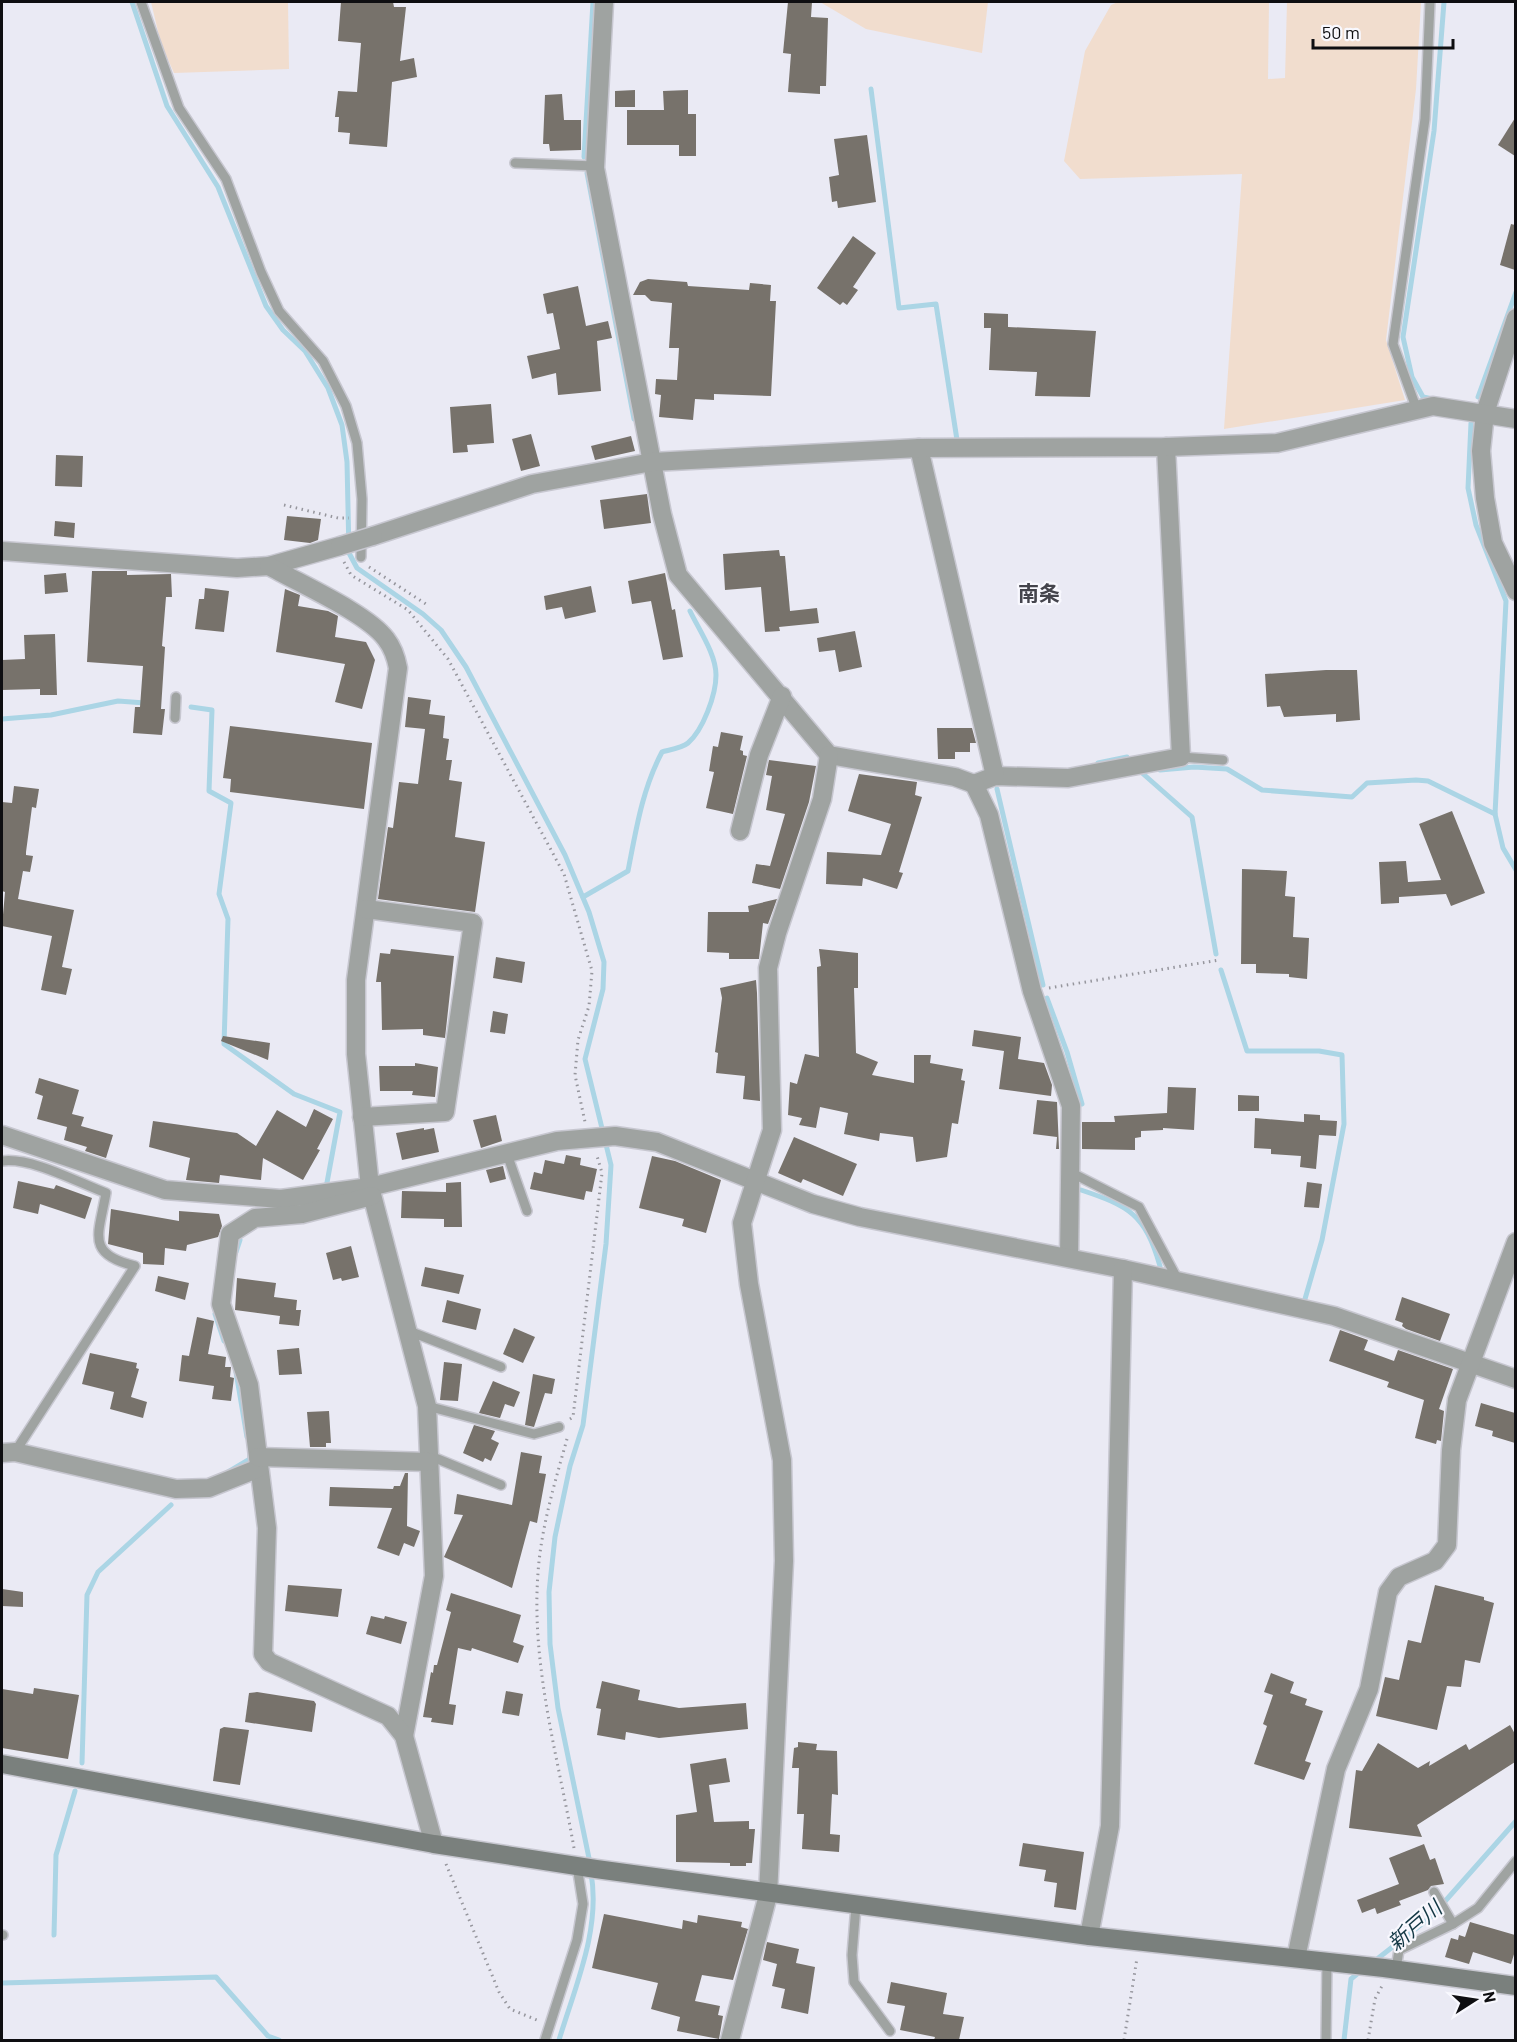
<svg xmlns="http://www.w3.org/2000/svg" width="1517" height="2042" font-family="Barlow,'Noto Sans JP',sans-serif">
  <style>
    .commercial { fill: #f1ddce }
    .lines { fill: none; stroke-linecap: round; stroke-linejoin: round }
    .stream { stroke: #abd5e5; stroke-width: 5 }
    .building { fill: #77726b }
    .lane-casing { stroke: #c7c7d0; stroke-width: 12 }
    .street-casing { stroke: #c7c7d0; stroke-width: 21 }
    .secondary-casing { stroke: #c7c7d0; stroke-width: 21 }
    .path { stroke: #96969d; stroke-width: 3; stroke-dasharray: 1.5 4.5; stroke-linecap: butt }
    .lane { stroke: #9fa3a1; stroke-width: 9 }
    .street { stroke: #9fa3a1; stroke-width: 18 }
    .secondary { stroke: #7a807d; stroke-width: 18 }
    .street-bridge-casing { stroke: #c7c7d0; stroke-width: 21; stroke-linecap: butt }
    .street-bridge { stroke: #9fa3a1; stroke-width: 18 }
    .labels { text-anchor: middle; stroke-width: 4.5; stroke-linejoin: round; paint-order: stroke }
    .neighbourhood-label { font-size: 21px; font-weight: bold; fill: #44444c; stroke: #f8f8fe }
    .water-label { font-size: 21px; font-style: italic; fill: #133845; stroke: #f8f8fe }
  </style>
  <rect width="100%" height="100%" fill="#eaeaf4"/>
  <g class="commercial">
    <polygon points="151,2 288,2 289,69 174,73 161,44"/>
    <polygon points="820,2 988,2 982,53 866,29"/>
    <polygon points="1118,2 1269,2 1268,79 1285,78 1287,2 1421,2 1416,89 1386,340 1405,400 1224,429 1242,174 1080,179 1064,161 1085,51 1111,5"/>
  </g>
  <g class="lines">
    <g class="stream">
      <polyline points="132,2 167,106 218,187 266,306 283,330 305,351 328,388 342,425 347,462 349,553 357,568 423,614 441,630 466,667 565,855 589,912 604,962 603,989 585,1059 611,1165 606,1244 583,1425 570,1466 555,1537 549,1592 550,1644 558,1708 590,1863"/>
      <polyline points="871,89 899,308 936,304 957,440"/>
      <polyline points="584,157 593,2"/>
      <polyline points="587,173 634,419"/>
      <polyline points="1478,397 1516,292"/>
      <polyline points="1433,399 1423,397 1412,377 1403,337 1434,131 1444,2"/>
      <polyline points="1471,423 1468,488 1476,525 1506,601 1495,814 1503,848 1516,870"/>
      <polyline points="191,707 212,710 209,791 231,803 219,894 228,919 224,1044 294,1094 340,1112 326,1188"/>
      <polyline points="2,719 51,715 118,701 145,703"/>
      <polyline points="1098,763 1127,757"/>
      <polyline points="1160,770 1194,767 1227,769 1262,790 1352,797 1367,783 1416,780 1428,781 1495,814"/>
      <polyline points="1141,772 1192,817 1216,954"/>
      <polyline points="997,789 1043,985"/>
      <path d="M583,897l45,-26c8,-41 14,-81 34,-119 7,-2 20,-4 26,-9 15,-13 28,-48 28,-68 0,-21 -17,-45 -26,-64"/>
      <polyline points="1221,970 1247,1051 1319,1051 1342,1055 1344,1124 1322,1240 1305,1299"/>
      <polyline points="1047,998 1067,1052 1082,1104"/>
      <path d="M1081,1190c48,16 64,24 79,76"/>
      <polyline points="236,1252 240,1240"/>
      <polyline points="215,1314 224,1341"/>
      <polyline points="236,1372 247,1437"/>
      <polyline points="228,1472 250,1459 250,1455"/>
      <polyline points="82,1763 87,1595 98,1572 171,1505"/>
      <polyline points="54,1935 56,1855 75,1791"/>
      <polyline points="1372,1963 1432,1916 1516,1821"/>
      <polyline points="2,1983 216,1977 268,2036 279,2040"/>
      <path d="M559,2040c16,-53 42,-111 32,-167"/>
      <polyline points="1344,2040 1351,1979 1362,1970"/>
    </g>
  </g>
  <g class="building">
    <polygon points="341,2 393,2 394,7 406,7 400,61 414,58 417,77 392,82 387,147 349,144 350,133 338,132 339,117 335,117 338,91 357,92 361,43 338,41"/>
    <polygon points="788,2 812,2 811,17 828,18 826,86 820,86 820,94 788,92 791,54 783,53"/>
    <polygon points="635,90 635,107 615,107 615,91"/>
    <polygon points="688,90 688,114 696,114 696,156 679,156 679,145 627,145 627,110 664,110 663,91"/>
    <polygon points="562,94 564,120 581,120 581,150 550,151 549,144 543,144 545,95"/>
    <polygon points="1515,118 1515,156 1498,145"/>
    <polygon points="867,135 876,202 838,208 837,201 832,202 829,177 839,175 834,139"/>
    <polygon points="1511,224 1515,225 1515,270 1500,265"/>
    <polygon points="853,236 876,253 853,287 858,290 847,305 843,302 840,305 817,288"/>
    <polygon points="648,279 687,282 688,286 749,290 750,283 771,285 770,301 776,301 771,396 714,394 714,400 695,399 693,420 659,417 661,395 655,394 656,379 677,380 679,348 669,348 672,303 651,301 645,295 633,295 640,282"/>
    <polygon points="578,286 586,326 608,321 612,338 597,341 601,391 558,395 556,373 532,379 527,356 560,349 553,313 547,314 543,294"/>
    <polygon points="984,313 1008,314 1008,327 1096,331 1090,397 1035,396 1037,372 989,370 991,328 984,328"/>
    <polygon points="491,404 494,443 467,445 468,452 453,453 450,407"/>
    <polygon points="531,434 540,466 521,471 512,439"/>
    <polygon points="631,436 635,451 595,460 591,446"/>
    <polygon points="56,455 83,456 82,487 55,486"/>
    <polygon points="647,494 651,523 604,529 600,500"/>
    <polygon points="287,516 321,519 318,540 310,543 284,540"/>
    <polygon points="55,521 75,523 74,538 54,536"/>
    <polygon points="779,550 780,556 785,556 790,611 817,608 819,623 779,627 780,631 765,632 761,587 725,590 723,554"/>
    <polygon points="92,571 127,571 127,575 171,574 172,597 166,597 162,646 165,647 161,709 165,709 162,735 133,733 135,707 140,707 143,666 87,662"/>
    <polygon points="66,573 68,592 45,594 44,575"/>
    <polygon points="665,573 672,610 675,609 683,657 663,660 651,601 632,604 628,581"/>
    <polygon points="591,586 596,612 565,619 562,607 546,610 544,596"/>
    <polygon points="205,588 229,591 224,632 195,629 199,599 204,599"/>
    <polygon points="285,589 300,595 298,606 328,611 338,616 335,637 366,642 375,660 362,709 335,702 345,664 276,652"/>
    <polygon points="855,631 862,667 839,672 835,650 819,652 817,638"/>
    <polygon points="55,634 57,695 40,695 40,689 2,690 2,660 25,659 24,635"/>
    <polygon points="1326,670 1357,670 1360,720 1336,722 1336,714 1284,717 1280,706 1267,707 1265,674"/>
    <polygon points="408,697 431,700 429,714 445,716 443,738 449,739 446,760 452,760 449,780 462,782 455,837 485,842 475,912 378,899 388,827 393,828 399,782 418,784 425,729 405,727"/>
    <polygon points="230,726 372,743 364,809 230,792 231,779 223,778"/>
    <polygon points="937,728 972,728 976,743 970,743 970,752 955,752 955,759 938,759"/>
    <polygon points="721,732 743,736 740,750 743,751 743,755 747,756 733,814 706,808 714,772 709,771 713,746 718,747"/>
    <polygon points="769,760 816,766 809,802 780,889 752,883 756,864 770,866 785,814 766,810 772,776 766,775"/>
    <polygon points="859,774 917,782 915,795 922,797 899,872 903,873 897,889 863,878 862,886 826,884 827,852 881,855 891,824 848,811"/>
    <polygon points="14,786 39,789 36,808 32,807 26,852 26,855 33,856 30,872 23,871 18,899 74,910 62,967 72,969 66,995 41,990 52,936 2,926 5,892 2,891 2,802 12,803"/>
    <polygon points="1452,811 1485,893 1451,906 1446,894 1399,897 1399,903 1381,904 1379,862 1406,861 1408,882 1441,880 1419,824"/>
    <polygon points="1242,869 1287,871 1285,896 1295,897 1293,937 1309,938 1307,979 1289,977 1289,974 1256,973 1256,964 1241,964"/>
    <polygon points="777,899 768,924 763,923 759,959 729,959 729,953 707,952 708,912 749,912 748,906"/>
    <polygon points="391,949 454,956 445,1038 423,1035 423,1029 382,1030 381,982 376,982 380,953 390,954"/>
    <polygon points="819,949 858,953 858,988 854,988 856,1053 878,1062 872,1075 914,1083 914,1055 931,1055 930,1063 963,1069 961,1080 965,1081 958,1124 952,1123 947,1157 916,1162 913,1137 880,1133 879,1141 844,1134 848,1113 820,1107 816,1128 799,1125 802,1118 788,1115 790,1082 797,1084 805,1054 819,1057 817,967 821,966"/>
    <polygon points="496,957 525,962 522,983 493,978"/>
    <polygon points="756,980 757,993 760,1101 743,1099 745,1076 716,1073 718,1053 715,1052 722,998 720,988"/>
    <polygon points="493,1011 508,1014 505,1034 490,1032"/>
    <polygon points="974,1030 1021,1037 1018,1059 1044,1063 1052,1085 1051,1096 999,1089 1004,1051 972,1046"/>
    <polygon points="223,1036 270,1043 268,1060 221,1041"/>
    <polygon points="415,1063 438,1067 435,1097 412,1095 413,1091 380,1091 379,1066 415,1066"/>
    <polygon points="39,1078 79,1090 72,1114 84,1117 81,1126 113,1135 106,1158 85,1151 87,1147 64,1140 67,1127 37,1119 43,1096 35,1093"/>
    <polygon points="1168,1087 1196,1088 1194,1130 1163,1128 1163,1130 1141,1131 1141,1137 1135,1138 1135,1150 1082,1149 1082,1122 1115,1122 1114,1116 1167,1113"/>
    <polygon points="1238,1095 1259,1096 1259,1111 1238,1111"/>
    <polygon points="1037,1100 1057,1102 1059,1149 1056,1149 1057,1137 1033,1134"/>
    <polygon points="314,1109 333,1119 317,1149 320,1150 303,1180 263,1158 261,1180 220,1175 219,1183 186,1180 190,1158 149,1147 153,1121 237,1133 256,1146 277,1110 306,1127"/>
    <polygon points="1304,1114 1320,1115 1320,1120 1337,1121 1336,1136 1319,1135 1316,1169 1300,1167 1301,1156 1271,1154 1271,1149 1254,1148 1255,1118 1304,1122"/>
    <polygon points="496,1115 502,1141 481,1148 473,1120"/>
    <polygon points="424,1128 424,1130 434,1128 439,1152 402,1160 396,1133"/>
    <polygon points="794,1137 857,1164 843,1196 803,1179 801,1183 778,1173"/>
    <polygon points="566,1155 581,1158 580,1165 597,1169 592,1192 586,1191 584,1200 530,1189 534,1172 542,1174 545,1160 564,1164"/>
    <polygon points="652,1156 675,1161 721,1180 706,1233 682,1226 684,1219 639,1208"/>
    <polygon points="503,1166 506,1179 490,1183 486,1170"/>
    <polygon points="18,1181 54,1189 56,1185 92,1198 85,1219 40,1204 38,1214 13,1208"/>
    <polygon points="461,1182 462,1227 444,1227 444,1219 401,1218 402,1191 446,1192 446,1183"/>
    <polygon points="1307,1182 1322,1184 1319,1208 1304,1207"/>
    <polygon points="111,1209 179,1221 179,1211 219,1214 222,1226 218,1237 187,1245 186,1251 165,1248 164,1265 143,1264 143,1253 108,1244"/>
    <polygon points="351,1246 359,1277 342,1281 341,1278 333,1280 326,1253"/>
    <polygon points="425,1267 464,1275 459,1294 421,1286"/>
    <polygon points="158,1276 189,1283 185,1300 155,1291"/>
    <polygon points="237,1278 276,1283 274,1297 297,1300 296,1310 301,1310 299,1326 279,1324 280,1316 235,1310"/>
    <polygon points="1402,1297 1450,1314 1440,1341 1406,1329 1402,1326 1403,1323 1395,1320"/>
    <polygon points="447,1300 481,1309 476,1330 442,1322"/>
    <polygon points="197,1317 214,1321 208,1354 226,1357 225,1367 231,1367 230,1377 234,1378 231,1401 212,1399 214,1386 179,1381 182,1355 189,1356"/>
    <polygon points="514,1328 535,1337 523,1363 503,1354"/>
    <polygon points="1340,1330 1368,1340 1364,1350 1394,1361 1398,1350 1453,1369 1439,1409 1444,1411 1441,1441 1437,1440 1436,1444 1415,1438 1424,1400 1387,1387 1389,1382 1329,1361"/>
    <polygon points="299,1348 302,1374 279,1375 277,1350"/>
    <polygon points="90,1353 137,1363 136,1368 139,1369 131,1397 147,1402 143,1418 110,1409 114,1392 82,1384"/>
    <polygon points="444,1362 462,1364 458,1401 440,1400"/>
    <polygon points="533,1374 555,1379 552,1394 545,1393 534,1427 525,1425"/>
    <polygon points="493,1381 520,1392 514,1407 505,1404 500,1418 479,1413"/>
    <polygon points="1481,1403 1515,1413 1515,1443 1492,1436 1493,1431 1475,1426"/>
    <polygon points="329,1411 331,1443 326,1443 326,1447 310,1447 307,1412"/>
    <polygon points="474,1425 495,1431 491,1439 499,1443 491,1461 485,1458 483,1462 463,1453"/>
    <polygon points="521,1452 542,1456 539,1473 546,1474 537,1523 530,1521 512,1588 444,1557 463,1515 454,1514 457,1494 512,1505"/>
    <polygon points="405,1473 408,1473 407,1526 420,1531 414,1547 404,1543 399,1556 377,1548 392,1508 329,1506 330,1487 393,1489 394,1486 400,1486"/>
    <polygon points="288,1585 342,1589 338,1617 285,1611"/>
    <polygon points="1435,1585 1484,1597 1484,1600 1494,1603 1480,1663 1465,1660 1461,1687 1447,1686 1437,1730 1376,1716 1385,1677 1399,1680 1408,1640 1421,1643"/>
    <polygon points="2,1589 23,1592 23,1607 2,1606"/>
    <polygon points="451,1593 521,1615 513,1642 524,1646 518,1663 472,1648 471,1651 458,1648 449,1704 456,1705 453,1725 431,1722 432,1718 423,1717 431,1672 433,1673 434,1665 437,1665 451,1612 446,1610"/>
    <polygon points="371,1616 384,1619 385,1616 407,1622 401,1644 366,1634"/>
    <polygon points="1271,1673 1294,1682 1290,1693 1307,1699 1305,1705 1323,1711 1305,1761 1311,1763 1304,1780 1254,1764 1267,1726 1263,1724 1273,1695 1264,1692"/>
    <polygon points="602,1681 640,1690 638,1700 679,1708 746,1703 748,1729 659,1738 626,1732 625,1740 597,1735 601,1709 596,1708"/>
    <polygon points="34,1688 79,1695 68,1759 2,1748 2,1689 33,1694"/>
    <polygon points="506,1691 523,1694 519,1716 502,1713"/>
    <polygon points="257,1692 314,1701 316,1704 312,1732 245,1722 249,1693"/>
    <polygon points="1510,1725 1515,1734 1515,1762 1417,1825 1422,1837 1349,1828 1356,1770 1362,1771 1378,1743 1418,1768 1430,1761 1429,1766 1466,1744 1469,1750"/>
    <polygon points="224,1727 249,1730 240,1785 213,1781 220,1729"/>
    <polygon points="798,1742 817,1744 816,1750 837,1751 838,1795 832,1794 830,1834 840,1835 839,1852 802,1849 804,1814 797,1814 799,1768 792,1768 794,1748 798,1747"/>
    <polygon points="726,1758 730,1782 709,1785 714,1822 749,1821 749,1829 755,1829 752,1863 746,1863 746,1866 730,1866 730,1863 676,1862 676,1815 697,1812 690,1764"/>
    <polygon points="1023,1843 1084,1852 1076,1910 1054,1907 1057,1883 1044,1881 1046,1870 1019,1866"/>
    <polygon points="1424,1844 1430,1860 1435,1858 1444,1884 1431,1886 1428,1890 1399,1901 1401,1905 1377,1914 1375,1908 1362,1913 1357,1900 1399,1884 1389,1858"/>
    <polygon points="604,1914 682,1929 683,1920 697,1923 698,1915 742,1922 741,1927 748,1929 733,1980 702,1975 695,2001 720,2006 718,2015 723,2016 719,2039 677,2031 680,2017 651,2009 658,1983 592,1968"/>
    <polygon points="1470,1922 1515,1935 1515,1951 1511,1964 1473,1952 1469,1964 1445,1957 1451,1938 1458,1940 1459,1935 1465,1937"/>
    <polygon points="767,1942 799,1949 796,1963 815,1967 808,2014 781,2008 785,1989 772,1986 777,1964 763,1960"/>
    <polygon points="891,1982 947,1993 943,2014 964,2017 959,2040 934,2040 935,2037 900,2030 905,2006 887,2003"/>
  </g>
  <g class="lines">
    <defs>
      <g id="lane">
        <polyline points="141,2 179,108 226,179 261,272 279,311 323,361 346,406 357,443 362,499 361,557"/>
        <polyline points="515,163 595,166"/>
        <polyline points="1417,410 1393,344 1425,119 1430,2"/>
        <polyline points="175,718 176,697"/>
        <polyline points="1181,757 1223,760"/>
        <polyline points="507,1154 527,1211"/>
        <path d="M2,1161c29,-4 75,21 104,32 -7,41 -21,61 29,73l-120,186"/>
        <polyline points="1070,1172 1139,1207 1179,1282"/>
        <polyline points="409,1331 501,1367"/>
        <polyline points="427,1406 534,1434 559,1427"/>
        <polyline points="428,1455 501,1485"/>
        <polyline points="1434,1892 1453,1924"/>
        <polyline points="856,1906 852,1955 854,1982 890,2031"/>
        <polyline points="2,1935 3,1935"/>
        <polyline points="1396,1969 1399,1950 1453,1924 1478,1908 1516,1861"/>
        <polyline points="545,2040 577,1940 583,1904 577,1866"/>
        <polyline points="1326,2040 1327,1961"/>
      </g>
      <g id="street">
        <polyline points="604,2 595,168 662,514 678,575 829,755 955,777 974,784 995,776 1068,778 1181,757 1166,447"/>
        <polyline points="1516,318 1485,413 1481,451 1485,498 1493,543 1516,591"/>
        <polyline points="919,448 995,776"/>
        <polyline points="373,536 532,484 652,462 919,448 1166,447 1277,443 1433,406 1516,419"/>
        <polyline points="2,551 237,568 269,566 340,546"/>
        <path d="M269,566c29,17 98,47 117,73 7,9 10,18 12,29l-42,312v74l14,133 57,219 7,170 -30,160"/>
        <polyline points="974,784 989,815 1032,991 1071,1106 1069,1258"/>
        <polyline points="740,831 759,755 782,696"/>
        <polyline points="362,1117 445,1112 473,923 366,909"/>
        <polyline points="2,1135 165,1190 281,1199 370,1187 557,1141 615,1136 657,1142 813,1204 860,1217 1123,1269 1334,1316 1516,1379"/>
        <polyline points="372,1196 302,1214 255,1218 230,1234 221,1304 249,1385 267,1528 263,1654 269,1662 388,1716 404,1736 434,1844"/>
        <polyline points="2,1453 15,1452 176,1489 209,1488 259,1468"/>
        <polyline points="258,1457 429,1462"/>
        <polyline points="1089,1936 1110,1826 1123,1269"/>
        <polyline points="1296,1958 1336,1769 1369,1689 1388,1592 1399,1577 1435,1561 1447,1545 1451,1450 1457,1400 1516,1242"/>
        <polyline points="730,2040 768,1895 784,1561 782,1460 749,1284 742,1223 772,1130 768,968 777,933 822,799 829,755"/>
      </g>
      <polyline id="secondary" points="2,1764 434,1844 596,1869 1089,1936 1384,1968 1516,1986"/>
    </defs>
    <use href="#lane" class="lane-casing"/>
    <use href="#street" class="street-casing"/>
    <use href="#secondary" class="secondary-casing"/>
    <g class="path">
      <polyline points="284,505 338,518 349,518"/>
      <polyline points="344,562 351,575 408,610 448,659 564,874 592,971 589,1006 578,1040 575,1075 585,1122"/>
      <polyline points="369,567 426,604"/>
      <polyline points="1049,988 1219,960"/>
      <polyline points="570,1419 573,1417 602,1173 597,1156"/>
      <path d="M567,1439c-12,43 -26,89 -29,134 -7,93 20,184 36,275"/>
      <polyline points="446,1864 499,1992 510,2009 537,2020"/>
      <polyline points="1124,2040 1137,1958"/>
      <polyline points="1368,2040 1375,1999 1382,1986"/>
    </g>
    <use href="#lane" class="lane"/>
    <use href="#street" class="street"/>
    <use href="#secondary" class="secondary"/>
    <defs>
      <polyline id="street-bridge" points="340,546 373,536"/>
    </defs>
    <use href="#street-bridge" class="street-bridge-casing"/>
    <use href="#street-bridge" class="street-bridge"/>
  </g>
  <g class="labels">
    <g class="neighbourhood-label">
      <text x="1039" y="601">南条</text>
    </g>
    <g class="water-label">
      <text transform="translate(1415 1926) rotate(-41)" y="7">新戸川</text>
    </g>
  </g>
  <rect width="1517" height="2042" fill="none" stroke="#0e0e11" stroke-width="6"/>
  <g transform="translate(1475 2000) rotate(78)" stroke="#f8f8fe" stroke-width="4.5" paint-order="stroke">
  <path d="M0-4.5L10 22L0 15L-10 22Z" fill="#0e0e11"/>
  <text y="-9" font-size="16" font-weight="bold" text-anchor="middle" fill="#0e0e11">N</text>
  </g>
  <path d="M1313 39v9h140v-9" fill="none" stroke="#0e0e11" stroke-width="3"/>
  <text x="1322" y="39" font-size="18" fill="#0e0e11" stroke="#f8f8fe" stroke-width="4.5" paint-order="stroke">50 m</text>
</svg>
